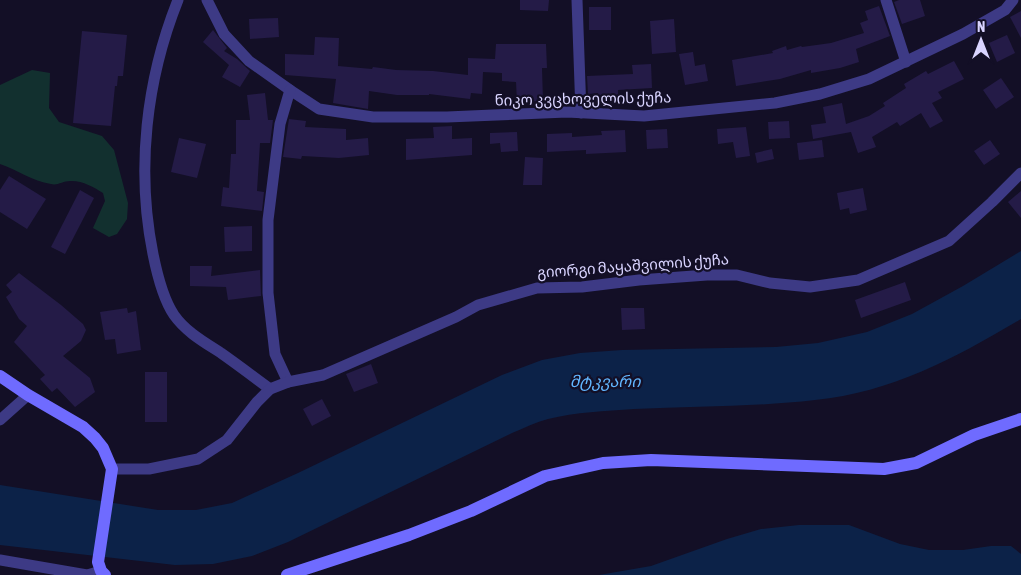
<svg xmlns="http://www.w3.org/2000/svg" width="1021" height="575" font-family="'Asap Condensed','Noto Sans Georgian',sans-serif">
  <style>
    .green { fill: #12302f }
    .water { fill: #0c2248 }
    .building { fill: #241b47 }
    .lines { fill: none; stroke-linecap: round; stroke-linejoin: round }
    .street { stroke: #3d3a85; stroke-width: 11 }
    .secondary { stroke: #6f6bff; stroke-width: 12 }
    .labels { text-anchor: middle; stroke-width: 4.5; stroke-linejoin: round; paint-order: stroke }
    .street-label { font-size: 15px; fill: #d9d4ff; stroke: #130f26 }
    .water-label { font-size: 16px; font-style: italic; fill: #62b6ff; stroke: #130f26 }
  </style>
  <rect width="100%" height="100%" fill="#130f26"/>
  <path class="green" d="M32,70l18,3 -1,35 10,14 43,14 12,14 14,53 -1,16 -10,15 -8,3 -16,-9 12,-27 -2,-8c-9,-6 -22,-13 -33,-12 -7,0 -13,5 -19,3 -19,-3 -33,-14 -51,-20v-79z"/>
  <g class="water">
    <path d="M1021,251v68c-66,39 -128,73 -206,81 -60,7 -121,6 -181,9 -29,2 -58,3 -86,10 -12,3 -24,9 -36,14l-224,109 -36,14 -39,8 -38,1 -175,-20v-60l158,25h38l36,-7 66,-30 204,-98 40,-15 38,-7 42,-3 154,-3 42,-4 49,-11 45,-18 51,-28z"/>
    <polygon points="799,525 849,525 900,544 929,550 963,550 991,546 1011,546 1021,554 1021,575 599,575 651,566 727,539 761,529"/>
  </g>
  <g class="building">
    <polygon points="520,0 549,0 548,11 520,10"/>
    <polygon points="899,0 920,0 925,16 902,24 894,2"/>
    <polygon points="879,6 890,36 856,49 859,62 840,68 811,73 811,70 780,79 736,86 732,60 773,53 772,51 786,46 787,50 801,46 802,47 831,43 864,33 860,23 868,20 865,11"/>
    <rect x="589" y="7" width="22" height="23"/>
    <polygon points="1021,11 1021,38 1010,17"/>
    <polygon points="278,18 279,37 250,39 249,19"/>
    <polygon points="674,19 676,52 652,54 650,21"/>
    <polygon points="213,30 227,48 224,51 237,59 250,71 240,87 222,77 229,65 203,42"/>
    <polygon points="82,31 127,35 123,76 118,76 117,86 115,86 111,126 73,123"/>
    <polygon points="1007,35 1015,53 997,62 989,43"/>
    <polygon points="315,37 339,38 338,66 372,69 373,67 396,70 433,71 468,75 468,58 495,59 496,44 546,44 547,68 542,68 543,101 517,102 516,82 502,81 502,73 483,72 482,94 471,93 470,99 429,94 429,95 397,95 369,91 368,109 333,103 336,79 285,75 285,54 314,55"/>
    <polygon points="693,52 695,66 705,64 708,81 685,85 679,54"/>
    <polygon points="954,61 964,79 938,92 942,98 932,103 943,121 930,128 921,113 900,126 897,122 872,137 876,147 858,153 851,132 813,139 811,125 826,123 823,107 842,103 846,124 869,116 885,106 883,103 906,88 904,84 926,71 928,74"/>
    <polygon points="651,64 652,88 618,90 618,95 598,96 598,93 588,94 587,76 633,74 632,65"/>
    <polygon points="1001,78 1014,97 996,109 983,90"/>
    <polygon points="265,93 268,120 273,120 270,143 260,143 257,191 264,192 262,211 221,206 223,187 229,188 231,154 236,154 236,120 250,120 247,95"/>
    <polygon points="289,119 306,121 305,127 346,129 346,140 368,138 369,155 339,158 302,156 301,159 283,157"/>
    <polygon points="789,121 790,138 769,139 768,122"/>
    <polygon points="452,126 452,139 472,138 472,155 406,160 406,139 434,138 433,127"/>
    <polygon points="746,127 750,156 736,158 733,142 718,144 717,129"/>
    <polygon points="667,129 668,148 647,149 646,130"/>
    <polygon points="625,130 626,152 586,154 586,150 547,152 547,134 572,133 572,137 602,135 601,131"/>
    <polygon points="517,132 518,151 501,152 500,143 490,144 490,133"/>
    <polygon points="179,138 206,144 197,178 171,172"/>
    <polygon points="822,140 824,157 799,160 797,143"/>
    <polygon points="990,140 1000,154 984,165 974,151"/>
    <polygon points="772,149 774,159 757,163 755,153"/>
    <polygon points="525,157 543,158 542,185 523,185"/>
    <polygon points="9,176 46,199 27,229 0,212 0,190"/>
    <polygon points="863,188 867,210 850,214 849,208 840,210 837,193"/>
    <polygon points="80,190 94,198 65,254 51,247"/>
    <polygon points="1021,191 1021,218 1008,202"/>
    <polygon points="252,226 252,251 225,252 224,227"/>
    <polygon points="190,266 212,266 211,276 260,270 261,296 228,300 226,287 190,286"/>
    <polygon points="19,273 61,305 83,324 86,330 81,341 63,356 90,378 95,392 75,407 57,388 52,392 40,379 45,375 14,342 27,326 19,319 6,297 12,292 6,285"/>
    <polygon points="905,282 911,300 861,318 855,300"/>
    <polygon points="127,308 128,313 136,311 141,350 117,354 115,339 105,340 100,312"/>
    <polygon points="621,308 644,308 645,329 622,330"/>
    <polygon points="371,364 378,383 354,392 346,374"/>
    <rect x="145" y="372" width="22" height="50"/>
    <polygon points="322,399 331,416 312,426 303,409"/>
  </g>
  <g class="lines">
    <g class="street">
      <path d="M178,0c-32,80 -42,170 -25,254 4,20 10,45 21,61 12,17 30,27 47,38 17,12 33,24 49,36"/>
      <polyline points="207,0 224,34 249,61 290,90 319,109 373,117 447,117 567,112 644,116 775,103 820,94 869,79 963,34 1005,10 1013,0"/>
      <polyline points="577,0 581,113"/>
      <polyline points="886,0 906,62"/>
      <polyline points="288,382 275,354 268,293 268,220 280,124 290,90"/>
      <polyline points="0,420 28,395"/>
      <polyline points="112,469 149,469 198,459 227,440 257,402 270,389 288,382 323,375 456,317 478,305 537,288 582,287 639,280 707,275 737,275 770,283 810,287 858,280 949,241 992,202 1021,173"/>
      <polyline points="0,560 87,575 101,571"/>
    </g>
    <g class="secondary">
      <polyline points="0,376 28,395 83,427 95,438 103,448 112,469 98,562 101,571 105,575"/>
      <polyline points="287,575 409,535 471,511 545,476 603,463 651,460 884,469 916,463 974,435 1021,419"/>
    </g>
  </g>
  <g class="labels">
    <g class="street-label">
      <text transform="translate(583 99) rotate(-1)" y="5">ნიკო კვცხოველის ქუჩა</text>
      <text transform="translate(633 266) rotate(-4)" y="5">გიორგი მაყაშვილის ქუჩა</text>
    </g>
    <g class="water-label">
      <text x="605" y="387">მტკვარი</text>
    </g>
  </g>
  <g transform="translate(981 40)" stroke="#130f26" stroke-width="4" paint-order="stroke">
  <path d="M0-4L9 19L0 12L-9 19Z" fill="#d9d4ff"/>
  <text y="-8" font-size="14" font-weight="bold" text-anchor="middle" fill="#d9d4ff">N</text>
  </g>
</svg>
